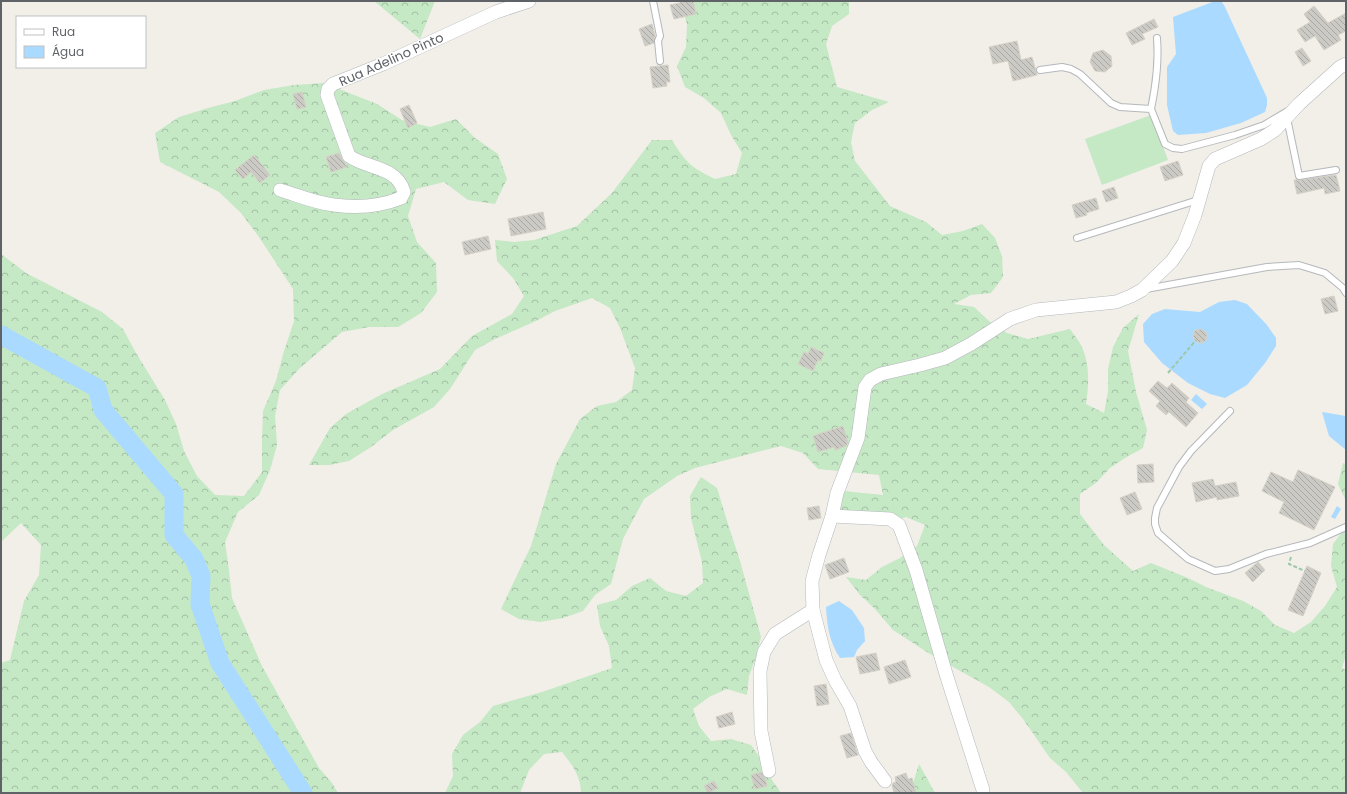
<svg xmlns="http://www.w3.org/2000/svg" width="1347" height="794" font-family="Poppins,sans-serif">
  <style>
    .forest { fill: url(#forest-crowns) }
    .garden { fill: #c5e8c5 }
    .water { fill: #aadaff; fill-rule: evenodd }
    .lines { fill: none; stroke-linecap: round; stroke-linejoin: round }
    .river { stroke: #aadaff; stroke-width: 19 }
    .building { fill: url(#building-back-hatch); stroke: #d6d1c6 }
    .service-casing { stroke: #b5b8bc; stroke-width: 8 }
    .minor-casing { stroke: #b5b8bc; stroke-width: 14 }
    .path { stroke: #9cc7a9; stroke-width: 2; stroke-dasharray: 4 2; stroke-linecap: butt }
    .service { stroke: #fff; stroke-width: 6 }
    .minor { stroke: #fff; stroke-width: 13 }
    .labels { text-anchor: middle; stroke-width: 3; stroke-linejoin: round; paint-order: stroke }
    .street-label { font-size: 13px; fill: #5f6368; stroke: #fff }
  </style>
  <defs>
    <pattern id="forest-crowns" width="20" height="18" patternUnits="userSpaceOnUse"><rect width="20" height="18" fill="#c5e8c5"/><path d="M2 6a3 3 0 1 1 6 0M12 15a3 3 0 1 1 6 0" fill="none" stroke="#a3c0a4"/></pattern>
    <pattern id="building-back-hatch" width="6" height="6" patternUnits="userSpaceOnUse"><rect width="6" height="6" fill="#cccac5"/><path d="M-1 5l2 2M0 0l6 6M5-1l2 2" fill="none" stroke="#a9a8a4"/></pattern>
  </defs>
  <rect width="100%" height="100%" fill="#f1efe8"/>
  <g class="forest">
    <polygon points="374,1 435,1 420,39"/>
    <path d="M680,1h169v13l-17,12 -6,18 11,43 52,15 -17,8 -17,13 -4,19 4,19 35,45 36,16 16,13 21,-4 19,-7 13,14 7,18 1,21 -12,16 -20,2 -17,9 20,3 15,14 18,12 21,6 42,-10c3,5 8,10 11,16 9,19 8,39 5,59l18,9 4,-21v-23l5,-22 10,-19 16,-14 -11,37 8,41 11,38 -4,18 -18,10 -15,10 -14,15 -16,11v20l24,31 29,26 18,-8 37,15 18,9 37,14 18,10 14,14 19,8 17,-11 14,-16 12,-19 -6,-21 2,-22 13,-17v128l-4,13 4,2v123h-263l-17,-21 -16,-14 -27,-39 -14,-17 -20,-15 -59,-33 -37,-24 -18,-21 -15,-14 -14,-18 20,3 16,-13 18,-9 17,-12 8,-21 -19,-8 -19,8 -39,-13 -21,-8 16,-13 40,4 -4,-20 -61,-6 -15,-16 -22,-7 -86,22 -18,8 -33,23 -21,40 -12,45 -16,11 -12,16 -20,7 -23,4 -21,-3 -18,-10 30,-63 25,-82 24,-45 17,-13 19,-4 16,-12 3,-22 -15,-40 -10,-20 -18,-10 -37,13 -19,10 -41,18 -20,11 -25,39 -16,18 -41,23 -22,17 -22,14 -20,4h-20l21,-37 16,-14 36,-20 58,-25 32,-33 40,-22 12,-18 -11,-18 -16,-17 -2,-21 19,2 20,-2 43,-14 35,-33 40,-53h20c13,22 20,28 43,39l21,-5 6,-21 -11,-18 -10,-22 -17,-15 -19,-11 -8,-21 9,-19 1,-23z"/>
    <polygon points="324,83 377,104 402,120 430,127 456,119 475,138 498,154 507,179 495,204 468,200 444,182 416,189 408,216 417,242 436,263 437,292 421,313 398,327 369,327 342,332 300,368 280,390 275,416 277,445 270,470 259,495 238,512 225,542 229,570 232,598 262,666 319,768 332,783 338,793 1,793 1,663 10,660 24,601 39,575 41,545 21,523 1,542 1,254 26,273 102,312 123,329 136,353 165,400 176,424 184,451 197,476 215,495 244,496 262,472 262,440 263,411 276,381 284,351 294,321 293,289 259,237 241,213 219,192 160,162 155,133 179,117 208,108 235,101 264,90 294,85"/>
    <polygon points="1343,463 1346,464 1346,501 1338,484"/>
    <path d="M701,477l16,11 11,36 12,37 21,76 -5,20 -7,19 -2,19 -20,-6 -18,8 -16,12 6,17 12,15 20,-2 20,6 12,17 9,18 9,13h-200c0,-16 -9,-29 -19,-41l-18,2 -15,16 -9,23h-75l8,-17 -1,-22 11,-19 17,-13 13,-16 49,-14 70,-24 -3,-22 -9,-20 -3,-21 19,-5 16,-14 18,-8 16,13 20,5 17,-13 -1,-21 -11,-44 -1,-22z"/>
    <polygon points="919,764 935,793 910,793"/>
  </g>
  <polygon class="garden" points="1151,115 1168,160 1102,185 1085,139"/>
  <g class="water">
    <polygon points="1215,1 1221,1 1224,5 1267,98 1267,105 1265,112 1241,123 1206,133 1178,135 1173,131 1167,105 1167,67 1176,54 1173,17"/>
    <path d="M1235,300l12,4 20,21 9,13v8l-11,17 -18,22 -22,13 -15,-4 -22,-11 -26,-20 -18,-21 -1,-18 9,-10 13,-5 35,3 19,-10zM1200,329l3,14 -7,-1 -3,-5 1,-6z"/>
    <polygon points="1196,394 1207,404 1202,409 1191,400"/>
    <polygon points="1322,412 1346,416 1346,450 1329,436"/>
    <polygon points="1337,506 1341,509 1335,519 1331,517"/>
    <path d="M839,601l13,9 12,18 1,13 -8,9 -3,7 -14,1c-11,-16 -13,-33 -14,-51z"/>
  </g>
  <g class="lines">
    <polyline class="river" points="1,335 97,388 103,410 174,494 174,535 194,559 201,576 200,604 220,663 303,793"/>
  </g>
  <g class="building">
    <polygon points="680,1 693,1 696,14 674,19 670,5 680,3"/>
    <polygon points="1314,6 1328,23 1346,13 1346,31 1338,35 1341,40 1324,50 1315,36 1305,42 1297,30 1310,22 1304,14"/>
    <polygon points="1154,19 1158,27 1142,34 1145,39 1132,45 1126,33"/>
    <polygon points="652,24 655,36 654,43 645,46 639,29"/>
    <polygon points="1017,41 1021,60 1032,57 1037,75 1013,81 1008,61 993,64 989,47"/>
    <polygon points="1302,48 1311,61 1303,66 1295,52"/>
    <polygon points="1103,50 1111,56 1112,66 1105,72 1095,71 1090,62 1093,53"/>
    <polygon points="668,65 670,82 666,82 667,86 653,88 650,67"/>
    <polygon points="302,92 306,107 297,109 293,94"/>
    <polygon points="409,105 417,123 408,128 400,109"/>
    <polygon points="339,153 347,167 331,172 326,157"/>
    <polygon points="254,155 270,175 260,183 251,172 243,179 235,170"/>
    <polygon points="1178,161 1183,175 1165,181 1160,167"/>
    <polygon points="1336,175 1340,191 1325,194 1324,188 1297,194 1294,180 1300,180"/>
    <polygon points="1114,187 1118,198 1106,202 1102,191"/>
    <polygon points="1096,198 1099,209 1086,213 1087,215 1076,218 1072,205"/>
    <polygon points="543,212 546,229 511,236 508,219"/>
    <polygon points="488,236 491,249 465,255 462,242"/>
    <polygon points="1334,296 1338,311 1325,314 1321,299"/>
    <polygon points="1200,329 1206,332 1207,339 1203,343 1196,342 1193,337 1194,331"/>
    <polygon points="811,347 824,353 821,361 818,360 813,371 798,364 804,352 808,354"/>
    <polygon points="1158,381 1167,388 1172,383 1189,398 1186,402 1198,413 1186,427 1169,412 1166,415 1156,406 1160,401 1149,391"/>
    <polygon points="843,426 848,443 846,446 835,450 834,447 818,452 813,436"/>
    <polygon points="1153,464 1154,482 1138,483 1137,465"/>
    <polygon points="1298,470 1335,487 1314,530 1279,513 1284,502 1262,491 1271,472 1293,482"/>
    <polygon points="1213,479 1215,486 1236,482 1239,496 1217,500 1217,497 1196,502 1192,483"/>
    <polygon points="1135,492 1142,509 1127,515 1120,498"/>
    <polygon points="819,506 821,518 809,520 807,508"/>
    <polygon points="844,558 849,572 830,579 825,565"/>
    <polygon points="1258,562 1265,570 1253,582 1245,573"/>
    <polygon points="1307,566 1321,573 1303,616 1288,610"/>
    <polygon points="876,653 880,670 860,674 856,657"/>
    <polygon points="905,660 911,677 889,684 884,667"/>
    <polygon points="826,684 829,704 817,706 814,686"/>
    <polygon points="732,712 735,724 719,728 716,717"/>
    <polygon points="851,733 858,755 847,758 840,736"/>
    <polygon points="761,772 765,777 767,786 755,789 751,775"/>
    <polygon points="906,773 908,779 912,778 916,793 894,793 892,785 893,783 896,782 895,777"/>
    <polygon points="714,781 718,788 708,793 704,786"/>
  </g>
  <g class="lines">
    <defs>
      <g id="service">
        <polyline points="653,1 660,36 658,41 660,61"/>
        <polyline points="1040,70 1062,67 1071,69 1080,74 1111,103 1120,107 1151,109 1165,144 1173,148 1182,149 1235,135 1264,125 1286,112"/>
        <path d="M1151,109c5,-24 8,-46 6,-71"/>
        <polyline points="1287,118 1299,176 1336,170"/>
        <polyline points="1077,238 1198,200"/>
        <polyline points="1146,289 1267,267 1299,265 1325,273 1343,288 1346,293"/>
        <polyline points="1230,411 1191,451 1179,467 1157,508 1155,518 1155,524 1158,533 1188,559 1215,571 1229,569 1266,554 1310,543 1346,527"/>
      </g>
      <g id="minor">
        <path d="M280,190c17,5 35,13 54,15 22,3 47,1 67,-7l3,-6c-7,-26 -37,-23 -55,-36l-22,-61 1,-6 5,-5 50,-20 113,-52 33,-11"/>
        <polyline points="832,516 890,519 899,525 916,570 946,674 983,790"/>
        <polyline points="769,771 761,731 760,671 764,652 775,634 813,610"/>
        <polyline points="885,781 871,762 865,751 850,706 835,680 826,660 813,610 812,581 819,555 832,516 837,493 858,438 865,387 870,380 881,374 920,365 945,358 971,344 1010,319 1036,310 1116,302 1131,296 1142,290 1172,261 1184,243 1195,215 1209,166 1215,159 1261,139 1275,130 1299,104 1340,67 1346,64"/>
      </g>
    </defs>
    <use href="#service" class="service-casing"/>
    <use href="#minor" class="minor-casing"/>
    <g class="path">
      <polyline points="1168,373 1196,340"/>
      <polyline points="1291,557 1289,564 1305,571"/>
    </g>
    <use href="#service" class="service"/>
    <use href="#minor" class="minor"/>
  </g>
  <g class="labels">
    <g class="street-label">
      <text transform="translate(391 59) rotate(-24)" y="5">Rua Adelino Pinto</text>
    </g>
  </g>
  <rect width="1347" height="794" fill="none" stroke="#5f6368" stroke-width="4"/>
  <rect x="16" y="16" width="130" height="52" fill="#ffffff" stroke="#bfc1c3"/>
  <rect x="24" y="29" width="20" height="6" fill="#ffffff" stroke="#bfc1c3"/>
  <text x="52" y="36" font-size="12" fill="#5f6368">Rua</text>
  <rect x="24" y="46" width="20" height="12" fill="#aadaff" stroke="#bfc1c3"/>
  <text x="52" y="56" font-size="12" fill="#5f6368">Água</text>
</svg>
